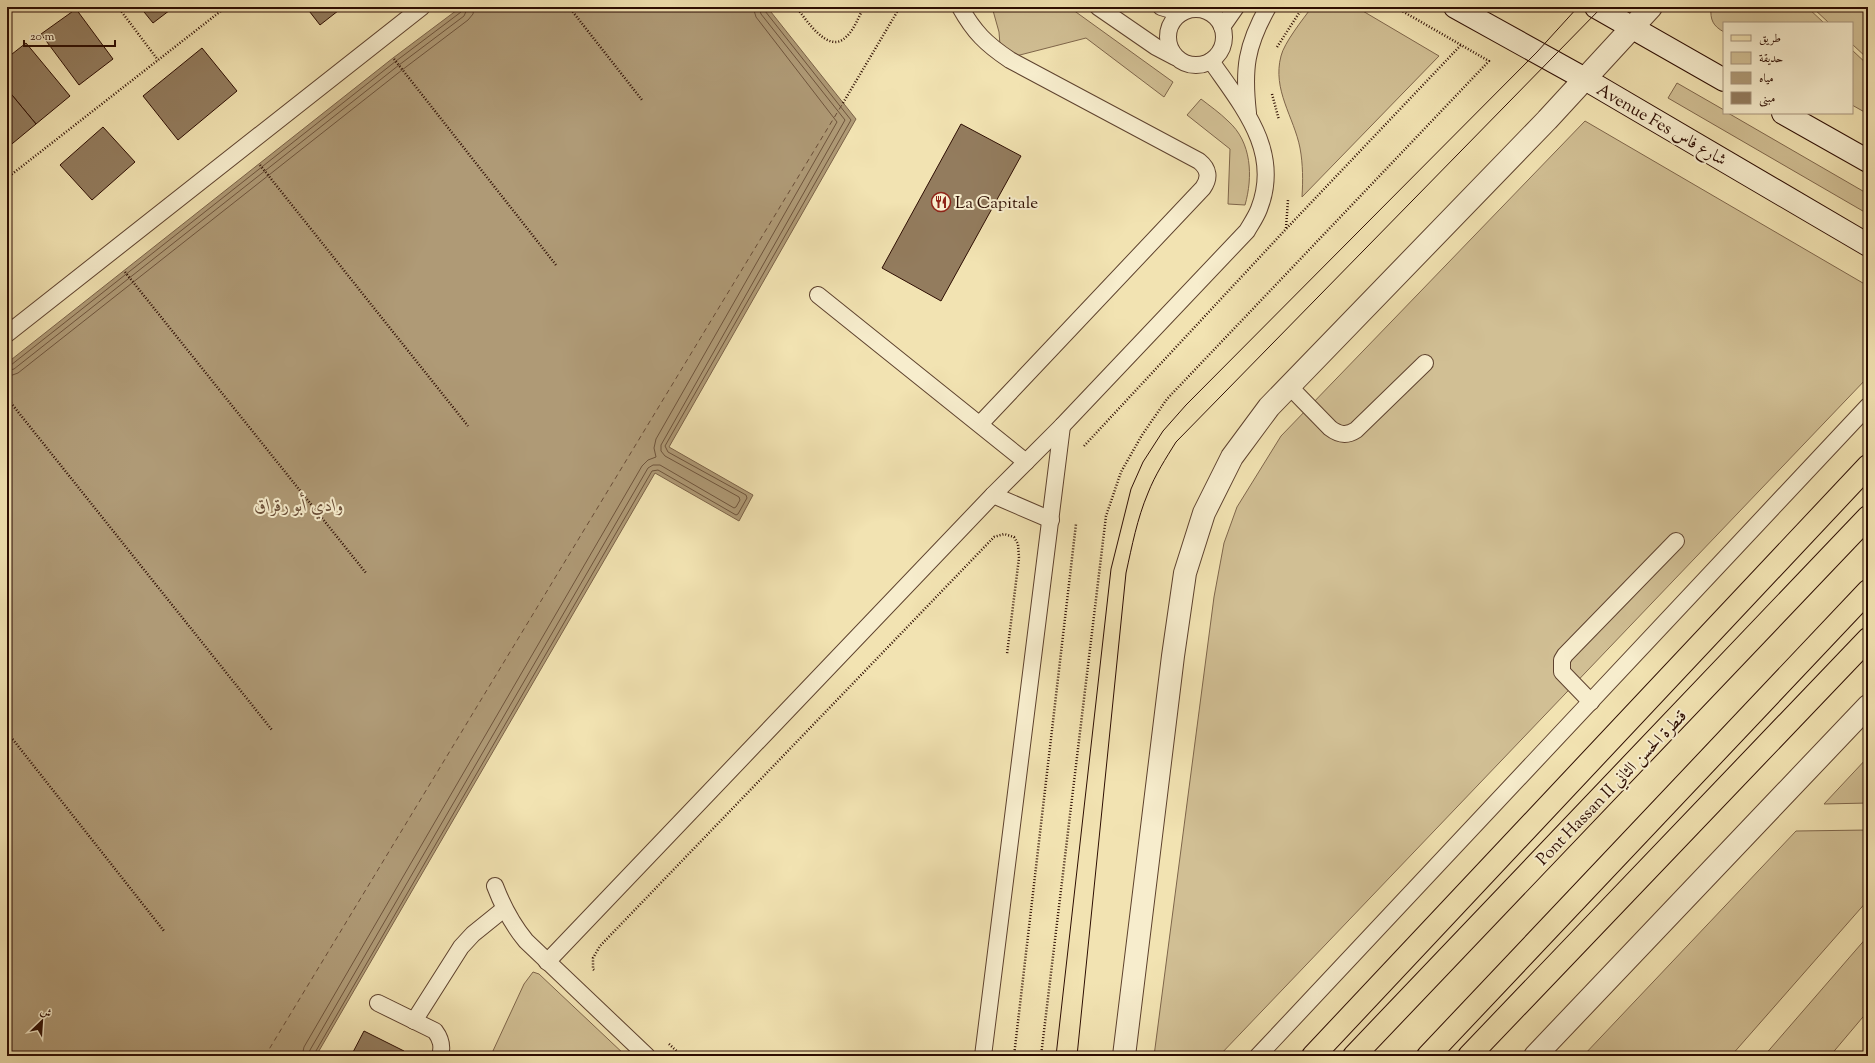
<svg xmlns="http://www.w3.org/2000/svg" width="1875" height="1063" font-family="'Sorts Mill Goudy',Amiri,serif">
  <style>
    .green { fill: #d1bf94; stroke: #7f664b }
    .water { fill: #af9a76; stroke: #7b6248 }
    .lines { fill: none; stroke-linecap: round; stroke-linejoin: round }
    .shore { stroke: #6e543c; stroke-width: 1 }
    .ferry { stroke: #684c36; stroke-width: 1; stroke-dasharray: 5 4; stroke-linecap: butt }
    .building { fill: #937c5e; stroke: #2d0d02 }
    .lane-casing { stroke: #5e422e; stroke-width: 18 }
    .street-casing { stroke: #5e422e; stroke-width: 24 }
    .secondary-casing { stroke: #2d0d02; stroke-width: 24 }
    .primary-casing { stroke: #2d0d02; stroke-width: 24 }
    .highway-casing { stroke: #2d0d02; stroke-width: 24 }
    .path { stroke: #2d0d02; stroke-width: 2.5; stroke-dasharray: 1 2; stroke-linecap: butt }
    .lane { stroke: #f7edcd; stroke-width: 16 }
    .street { stroke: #f7edcd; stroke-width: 22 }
    .secondary { stroke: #f7edcd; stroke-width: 22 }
    .primary { stroke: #f2e3b2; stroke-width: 22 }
    .highway { stroke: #f2e3b2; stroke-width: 22 }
    .tram { stroke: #2d0d02; stroke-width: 1 }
    .labels { text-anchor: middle; stroke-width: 4; stroke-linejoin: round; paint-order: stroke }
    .street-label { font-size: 17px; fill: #2d0d02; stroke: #f7edcd }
    .poi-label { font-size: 17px; fill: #2d0d02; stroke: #f7edcd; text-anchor: start }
    .water-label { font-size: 18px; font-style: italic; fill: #684c36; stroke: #f7edcd }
  </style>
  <rect width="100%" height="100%" fill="#f2e3b2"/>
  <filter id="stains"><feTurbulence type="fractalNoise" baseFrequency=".005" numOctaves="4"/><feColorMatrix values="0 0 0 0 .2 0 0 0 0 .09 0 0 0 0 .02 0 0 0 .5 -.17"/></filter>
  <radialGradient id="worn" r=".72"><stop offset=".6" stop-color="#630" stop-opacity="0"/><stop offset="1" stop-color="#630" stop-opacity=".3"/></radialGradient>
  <g class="green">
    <polygon points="992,7 1069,7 1173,82 1164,97 1086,38 1016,56 1000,45 999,32"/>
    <path d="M1312,7h44l83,49 -137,141c1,-16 1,-33 -2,-49 -6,-31 -28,-58 -19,-92 3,-13 22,-37 31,-49z"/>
    <path d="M1711,7h96l17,16h-100v9c-11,-6 -14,-12 -13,-25z"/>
    <polygon points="1812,7 1868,7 1868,59 1852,44 1852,23 1829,23"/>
    <polygon points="1852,50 1868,65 1868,114 1852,105"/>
    <polygon points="1677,83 1724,110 1724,113 1728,113 1868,194 1868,214 1668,98"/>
    <path d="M1201,99c9,7 19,14 27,22 24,21 25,56 17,84l-17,-1 2,-55 -43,-34z"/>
    <polygon points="1585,121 1868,286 1868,377 1219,1056 1154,1056 1214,597 1224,543 1237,507 1281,436"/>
    <polygon points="1868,757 1868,803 1824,804"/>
    <polygon points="1868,830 1868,900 1731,1056 1583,1056 1796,831"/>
    <polygon points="1868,936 1868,1011 1830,1056 1764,1056"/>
    <polygon points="533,972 539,974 626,1056 496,1056 492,1053 524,984"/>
  </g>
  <polygon class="water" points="461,7 767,7 856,119 669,447 753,495 739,521 655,473 316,1056 7,1056 7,363 393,58"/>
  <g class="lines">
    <g class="shore">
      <polyline points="7,366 11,365 396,61 461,12 463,7"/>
      <polyline points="7,371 14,369 399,65 464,16 468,7"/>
      <polyline points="7,377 18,373 402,70 468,20 473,14 474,7"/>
      <polyline points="302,1056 304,1047 642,466 648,460 656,457 654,448 656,439 837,122 756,17 753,7"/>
      <polyline points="308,1056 310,1050 648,468 653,465 660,465 734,508 736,507 740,500 739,497 665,456 661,451 661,445 845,120 761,14 759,7"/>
      <polyline points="313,1056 652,471 658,470 736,515 738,514 747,498 746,495 668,452 665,446 851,120 765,11 764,7"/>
    </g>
    <polyline class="ferry" points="265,1056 843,103"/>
  </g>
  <g class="building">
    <polygon points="140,7 174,7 153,23"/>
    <polygon points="306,7 343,7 320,25"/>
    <polygon points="76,9 113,59 79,85 41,34"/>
    <polygon points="26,43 70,96 36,124 7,89 7,58"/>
    <polygon points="202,48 237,91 178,140 143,96"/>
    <polygon points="7,89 36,124 7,148"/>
    <polygon points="961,124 1021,156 941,301 882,268"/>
    <polygon points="103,127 135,162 92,200 60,165"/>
    <polygon points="364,1031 404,1051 402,1056 351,1056"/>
  </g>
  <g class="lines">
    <defs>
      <g id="lane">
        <path d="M960,7c14,25 26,37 50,53l189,101c10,8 11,17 4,27l-223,236"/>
        <polyline points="1098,7 1156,47 1175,57"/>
        <polyline points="1161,7 1181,13"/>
        <circle cx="1196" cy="37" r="28"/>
        <polyline points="1222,27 1236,7"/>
        <path d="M1248,113c-5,-44 -2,-67 20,-106"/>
        <polyline points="818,295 1026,462"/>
        <polyline points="7,334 422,7"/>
        <path d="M1289,386l41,42c9,7 17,8 26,2l69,-67"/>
        <polyline points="993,495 1051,520"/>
        <polyline points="1591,702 1562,672 1562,660 1565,655 1676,541"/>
        <path d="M495,886c8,21 17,38 31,55l121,115"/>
        <path d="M547,962l446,-467 69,-69 185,-195c4,-7 9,-14 12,-22 23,-58 -17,-103 -48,-148"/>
        <path d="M378,1003l57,28c6,8 8,15 5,25"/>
        <polyline points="414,1021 461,947 473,934 504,909"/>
        <polyline points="983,1056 1062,426"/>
        <polyline points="1258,1056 1868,406"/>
      </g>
      <g id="street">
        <polyline points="1124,1056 1173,656 1185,573 1204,513 1232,457 1269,407 1547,120 1651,7"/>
        <polyline points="1535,1056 1868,706"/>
      </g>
      <g id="secondary">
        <polyline points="1455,7 1585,79 1868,245"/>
        <polyline points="1596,7 1724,80"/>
        <polyline points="1783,113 1868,161"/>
      </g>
      <g id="primary">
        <polyline points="1313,1056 1868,466"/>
        <polyline points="1469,1056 1868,639"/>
      </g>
      <g id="highway">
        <polyline points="1354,1056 1868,517"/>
        <polyline points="1428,1056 1868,591"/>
      </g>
    </defs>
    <use href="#lane" class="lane-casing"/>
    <use href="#street" class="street-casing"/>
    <use href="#secondary" class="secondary-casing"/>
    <use href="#primary" class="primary-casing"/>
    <use href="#highway" class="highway-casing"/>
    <g class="path">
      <polyline points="118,7 158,60"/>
      <polyline points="569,7 642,100"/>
      <path d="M796,7c10,12 32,48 50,30 8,-7 13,-21 18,-30"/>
      <polyline points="1277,47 1303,7"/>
      <polyline points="394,59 556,265"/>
      <polyline points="1272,94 1279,120"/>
      <polyline points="843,103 900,7"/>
      <polyline points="260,165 468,426"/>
      <polyline points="7,178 226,7"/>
      <polyline points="1286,228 1288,200"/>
      <polyline points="125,272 366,573"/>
      <polyline points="7,398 272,730"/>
      <polyline points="1084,446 1286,229 1461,45"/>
      <polyline points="7,732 164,931"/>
      <polyline points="594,970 593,969 593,958 600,946 994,537 1004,534 1014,537 1018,544 1019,558 1007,654"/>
      <polyline points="669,1044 682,1056"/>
      <polyline points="1014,1056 1076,524"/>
      <polyline points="1041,1056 1106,516 1121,472 1142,435 1167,399 1489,61 1395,7"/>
    </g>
    <use href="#lane" class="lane"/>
    <use href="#street" class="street"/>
    <use href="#secondary" class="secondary"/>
    <use href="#primary" class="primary"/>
    <use href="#highway" class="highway"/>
    <g class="tram">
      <polyline points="1056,1056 1111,569 1131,489 1143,462 1163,431 1186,405 1537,52 1578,7"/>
      <path d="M1077,1056l49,-483c6,-27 11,-54 22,-80 7,-18 18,-35 28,-51l426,-435"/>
    </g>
  </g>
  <defs>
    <symbol id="restaurant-ring" viewBox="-11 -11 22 22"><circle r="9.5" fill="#f7edcd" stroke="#8f2418" stroke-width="1.5"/><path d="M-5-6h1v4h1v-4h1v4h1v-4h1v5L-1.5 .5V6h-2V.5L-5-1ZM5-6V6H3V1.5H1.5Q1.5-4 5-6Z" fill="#8f2418"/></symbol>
  </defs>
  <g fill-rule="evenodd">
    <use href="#restaurant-ring" x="930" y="191" width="22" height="22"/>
  </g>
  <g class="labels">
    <g class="street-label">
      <text transform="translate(1662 124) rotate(30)" y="6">Avenue Fes شارع فاس</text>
      <text transform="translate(1611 787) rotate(-46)" y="6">Pont Hassan II قنطرة الحسن الثاني</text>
    </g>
    <g class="poi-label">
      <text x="955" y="208">La Capitale</text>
    </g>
    <g class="water-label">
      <text x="299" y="511">وادي أبو رقراق</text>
    </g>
  </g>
  <rect width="1875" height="1063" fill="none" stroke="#f2e3b2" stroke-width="24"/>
  <rect x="8" y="8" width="1859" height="1047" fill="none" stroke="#2d0d02" stroke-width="2"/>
  <rect x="12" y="12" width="1851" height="1039" fill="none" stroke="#2d0d02"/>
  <rect x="1723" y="22" width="130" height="92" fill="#f7edcd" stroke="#a6937c"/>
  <rect x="1731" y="35" width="20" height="6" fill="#f2e3b2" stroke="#a6937c"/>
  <text x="1759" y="42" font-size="12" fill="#2d0d02">طريق</text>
  <rect x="1731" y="52" width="20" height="12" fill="#d1bf94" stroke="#a6937c"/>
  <text x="1759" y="62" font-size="12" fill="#2d0d02">حديقة</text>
  <rect x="1731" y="72" width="20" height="12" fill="#af9a76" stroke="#a6937c"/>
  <text x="1759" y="82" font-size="12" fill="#2d0d02">مياه</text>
  <rect x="1731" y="92" width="20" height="12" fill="#937c5e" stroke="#a6937c"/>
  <text x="1759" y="102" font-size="12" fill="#2d0d02">مبنى</text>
  <g transform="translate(42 1021) rotate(25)" stroke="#f7edcd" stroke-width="3" paint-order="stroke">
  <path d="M0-3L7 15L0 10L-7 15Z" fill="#2d0d02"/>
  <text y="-6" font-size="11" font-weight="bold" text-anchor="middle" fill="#2d0d02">ش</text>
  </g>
  <path d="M24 40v6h91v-6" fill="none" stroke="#2d0d02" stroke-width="2"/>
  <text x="30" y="40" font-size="12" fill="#2d0d02" stroke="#f7edcd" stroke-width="3" paint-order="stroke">20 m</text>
  <rect width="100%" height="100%" filter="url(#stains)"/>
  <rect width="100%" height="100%" fill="url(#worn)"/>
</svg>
